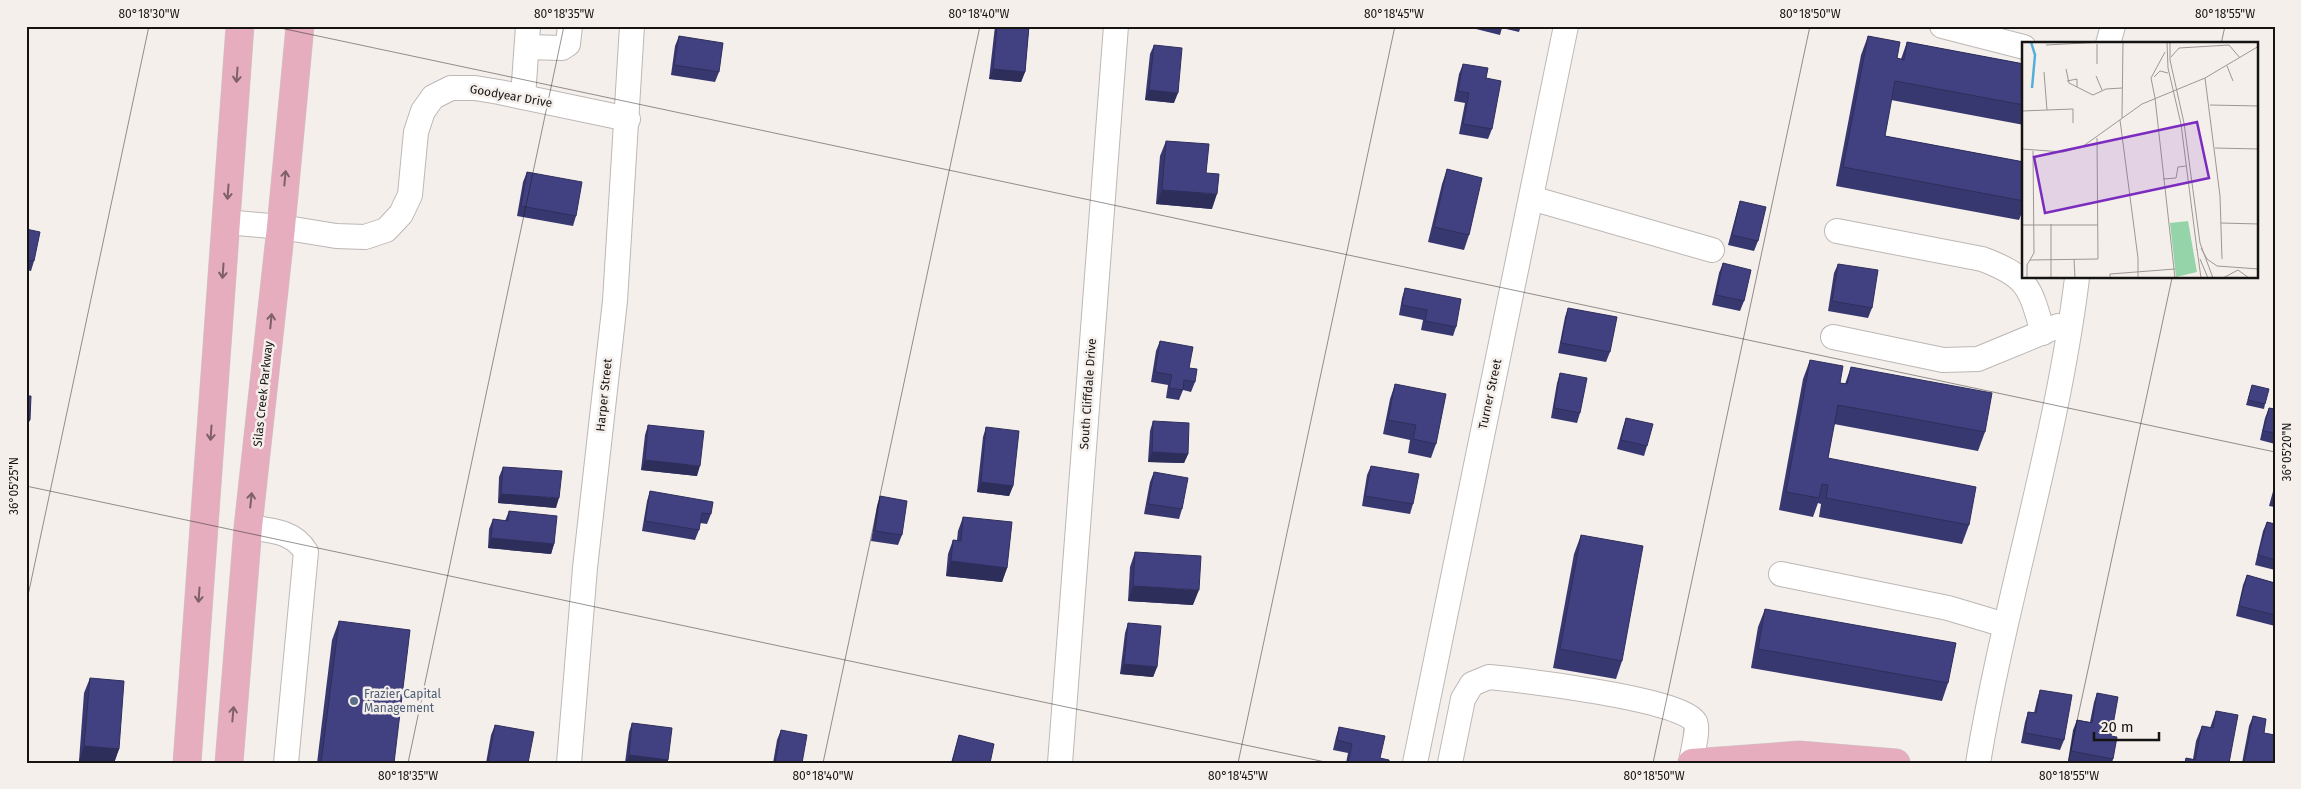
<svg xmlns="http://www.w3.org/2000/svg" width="2301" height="789" font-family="'Fira Sans',sans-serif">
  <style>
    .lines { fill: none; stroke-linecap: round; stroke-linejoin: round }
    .minor-casing { stroke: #bdb7b5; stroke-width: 26 }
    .major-casing { stroke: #cccbcb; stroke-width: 29 }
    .minor { stroke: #fff; stroke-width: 24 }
    .major { stroke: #e5adbe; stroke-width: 28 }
    .wall { fill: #383870 }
    .shaded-wall { fill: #2e2e5b }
    .building { fill: #414182; stroke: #2e2e5b }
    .oneway { stroke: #7e6068 }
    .ticks { fill: none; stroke: #161413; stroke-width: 1; stroke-opacity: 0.45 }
    .service-dot { fill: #5c6f8a; stroke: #f5efec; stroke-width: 2 }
    .labels { text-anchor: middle; stroke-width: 5; stroke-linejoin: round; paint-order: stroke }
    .street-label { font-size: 12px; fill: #161413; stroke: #f5efec }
    .service-label { font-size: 12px; fill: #4e5e75; stroke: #f5efec; text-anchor: start }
    .inset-river { fill: none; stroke: #53afda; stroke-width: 2.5 }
    .inset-road { fill: none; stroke: #9c9795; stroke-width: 1 }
    .view { fill: #7b2cbf; fill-opacity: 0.15; stroke: #7b2cbf; stroke-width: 2.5 }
    .inset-edge { fill: none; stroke: #161413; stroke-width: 2.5 }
    .neatline { fill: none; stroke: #161413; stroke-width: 2 }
    .ticks-label { font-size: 12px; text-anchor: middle; fill: #161413 }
  </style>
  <rect width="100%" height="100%" fill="#f5efec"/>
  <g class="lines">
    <defs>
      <g id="minor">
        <polyline points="1942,26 2024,47"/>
        <polyline points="2108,44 2113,26"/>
        <polyline points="527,47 562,48 568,44 570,26"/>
        <polyline points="523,97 528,26"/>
        <polyline points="1531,198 1712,250"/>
        <polyline points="226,222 281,227 336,236 365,237 386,230 401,214 410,195 416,132 423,111 433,97 451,88 475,88 499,92 628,119"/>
        <path d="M1837,231l145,28c46,17 48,28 61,74"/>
        <polyline points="1833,337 1943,360 1978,359 2058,326"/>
        <path d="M248,527c22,3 46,4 58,25l-20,211"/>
        <polyline points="1781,574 1948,608 2005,625"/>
        <polyline points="569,763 585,568 615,301 632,26"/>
        <polyline points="1060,763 1116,26"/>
        <polyline points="1415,763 1566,26"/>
        <path d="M1450,763l13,-64 9,-15 17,-7c31,3 194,22 206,45 4,7 -3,32 -4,41"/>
        <path d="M1978,763c27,-163 79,-322 99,-485"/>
      </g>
      <g id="major">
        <polyline points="187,763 240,26"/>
        <polyline points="229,763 248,527 281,227 300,26"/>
        <polyline points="1692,763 1799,755 1896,763"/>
      </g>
    </defs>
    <use href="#minor" class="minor-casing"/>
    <use href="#major" class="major-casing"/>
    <use href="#minor" class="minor"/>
    <use href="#major" class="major"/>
  </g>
  <g class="wall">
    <polygon points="995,26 1029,26 1025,72 1021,82 989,79"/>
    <polygon points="1472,26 1521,26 1519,32 1502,28 1500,35 1472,28"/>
    <polygon points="679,36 719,72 715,82 671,75 675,46"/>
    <polygon points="1868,36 1897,58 1901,59 1907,42 2024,64 2024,125 1891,100 1885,136 2024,162 2024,207 2019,220 1836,186 1861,55"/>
    <polygon points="1154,45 1174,103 1145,100 1150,54"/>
    <polygon points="1463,64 1486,78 1492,129 1488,139 1459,134 1465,103 1454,101 1459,74"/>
    <polygon points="1166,141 1212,209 1156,204 1160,156"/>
    <polygon points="1447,169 1469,235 1464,250 1428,242 1442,184"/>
    <polygon points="527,172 576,216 573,226 517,216 523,182"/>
    <polygon points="1740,201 1758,241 1754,251 1728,245 1737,211"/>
    <polygon points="26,229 34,261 31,271 26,270"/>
    <polygon points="1723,263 1744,301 1740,311 1712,305 1719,273"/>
    <polygon points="1838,264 1872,308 1868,318 1828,311 1834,273"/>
    <polygon points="1405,288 1456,327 1453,336 1421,330 1423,320 1399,315 1402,298"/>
    <polygon points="1568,308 1610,352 1606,362 1558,353 1565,317"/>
    <polygon points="1160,341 1189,368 1195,382 1191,392 1183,390 1179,400 1166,398 1168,385 1151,382 1156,351"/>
    <polygon points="1810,360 1840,383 1845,384 1851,367 1985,432 1978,451 1834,424 1828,458 1969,525 1962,544 1819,517 1821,504 1818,503 1813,517 1779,510 1803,379"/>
    <polygon points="1560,373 1580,413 1577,423 1551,418 1557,383"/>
    <polygon points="1395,384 1436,444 1431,458 1408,453 1410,440 1383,434 1390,399"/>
    <polygon points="2252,385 2265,404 2264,409 2246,405"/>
    <polygon points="2269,408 2275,409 2275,444 2260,440 2265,418"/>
    <polygon points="1626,418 1647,446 1644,456 1617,449 1623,427"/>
    <polygon points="1153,421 1188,454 1184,463 1148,462 1150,431"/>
    <polygon points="648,425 697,476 641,470 645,435"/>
    <polygon points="986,427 1013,486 1009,496 977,492 983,437"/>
    <polygon points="1371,466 1413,504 1410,514 1362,506 1367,475"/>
    <polygon points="503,467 556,508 498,503 499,477"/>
    <polygon points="1154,472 1182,509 1179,519 1144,514 1150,482"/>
    <polygon points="2275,484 2275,507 2269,506"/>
    <polygon points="650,491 711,514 707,524 700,523 699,530 695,540 642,531 647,501"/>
    <polygon points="880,496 902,535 898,545 871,541 877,506"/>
    <polygon points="509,511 554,544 551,554 488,548 489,529 493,519 505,521"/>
    <polygon points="963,517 1007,568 1002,582 946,576 948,554 953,540 957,540 958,531"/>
    <polygon points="2267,522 2275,524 2275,570 2255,565 2263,531"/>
    <polygon points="1581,535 1622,661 1616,679 1553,668 1574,554"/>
    <polygon points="1135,552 1193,605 1128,601 1130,567"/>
    <polygon points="2247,575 2275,583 2275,626 2236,616 2243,585"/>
    <polygon points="1765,609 1948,683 1942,701 1751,668 1758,627"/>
    <polygon points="339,621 394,763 317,763 332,640"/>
    <polygon points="1128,623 1157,667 1153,677 1120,674 1125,633"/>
    <polygon points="90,678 119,749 114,763 79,761 84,693"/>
    <polygon points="2040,690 2064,740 2060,750 2021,743 2025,722 2028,712 2034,713 2037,700"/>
    <polygon points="2097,693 2111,736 2113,759 2112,763 2076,763 2068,761 2073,730 2077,720 2090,722 2094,702"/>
    <polygon points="2216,711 2229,763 2184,763 2186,758 2193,759 2196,741 2202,726 2210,728"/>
    <polygon points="2253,716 2264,733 2275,763 2242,763 2249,726"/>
    <polygon points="632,723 668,760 667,763 625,763 629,732"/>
    <polygon points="495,725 528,763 486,763 491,735"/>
    <polygon points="1339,727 1380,758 1389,763 1346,763 1348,753 1333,750 1336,737"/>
    <polygon points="781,730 802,763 773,763 777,740"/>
    <polygon points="959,735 990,763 951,763 956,745"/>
  </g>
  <g class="shaded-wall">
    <polygon points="993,69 1025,72 1021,82 989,79"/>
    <polygon points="1149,90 1178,93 1174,103 1145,100"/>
    <polygon points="1162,190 1217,194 1212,209 1156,204"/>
    <polygon points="26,420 30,420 26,429"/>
    <polygon points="1152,452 1188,454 1184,463 1148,462"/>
    <polygon points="645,460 700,466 697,476 641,470"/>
    <polygon points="981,482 1013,486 1009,496 977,492"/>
    <polygon points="501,494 559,498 556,508 498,503"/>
    <polygon points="491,538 554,544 551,554 488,548"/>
    <polygon points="951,561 1007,568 1002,582 946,576"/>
    <polygon points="1133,586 1199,590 1193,605 1128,601"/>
    <polygon points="1124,664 1157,667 1153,677 1120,674"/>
    <polygon points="84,746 119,749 114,763 79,761"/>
    <polygon points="629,755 668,760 667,763 626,763"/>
  </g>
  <g class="building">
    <polygon points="997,26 1029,26 1025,72 993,69"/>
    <polygon points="679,36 723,43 719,72 674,65"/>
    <polygon points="1868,36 1900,42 1897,58 1904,60 1907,42 2024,64 2024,105 1895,81 1885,136 2024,162 2024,201 1843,167"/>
    <polygon points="1154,45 1182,48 1178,93 1149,90"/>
    <polygon points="1463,64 1488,68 1486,78 1501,81 1492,129 1463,124 1469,93 1458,91"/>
    <polygon points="1166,141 1209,144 1206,173 1219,174 1217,194 1162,190"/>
    <polygon points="1447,169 1482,178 1469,235 1434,227"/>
    <polygon points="527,172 582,182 576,216 521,206"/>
    <polygon points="1740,201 1766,207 1758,241 1732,235"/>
    <polygon points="26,229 40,232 34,261 26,260"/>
    <polygon points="1723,263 1751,270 1744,301 1716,295"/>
    <polygon points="1838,264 1878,270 1872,308 1832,301"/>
    <polygon points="1405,288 1461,299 1456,327 1425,321 1427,310 1402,305"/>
    <polygon points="1568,308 1617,317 1610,352 1561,343"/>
    <polygon points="1160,341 1193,347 1189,368 1197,369 1195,382 1184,380 1183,390 1169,388 1172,375 1155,372"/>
    <polygon points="1810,360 1843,366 1840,383 1847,384 1851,367 1992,393 1985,432 1838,405 1828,458 1976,487 1969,525 1826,498 1828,485 1822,484 1819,498 1786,492"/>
    <polygon points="1560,373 1587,378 1580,413 1554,408"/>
    <polygon points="1395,384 1446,394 1436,444 1413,439 1416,425 1388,420"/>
    <polygon points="2252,385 2269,389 2265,404 2248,400"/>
    <polygon points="26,396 31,396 30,420 26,420"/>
    <polygon points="2269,408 2275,409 2275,433 2263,431"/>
    <polygon points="1626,418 1653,424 1647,446 1621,440"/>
    <polygon points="1153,421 1189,423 1188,454 1152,452"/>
    <polygon points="648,425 704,431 700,466 645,460"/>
    <polygon points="986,427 1019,431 1013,486 981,482"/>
    <polygon points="1371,466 1419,474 1413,504 1365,496"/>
    <polygon points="503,467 562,471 559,498 501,494"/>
    <polygon points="1154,472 1188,478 1182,509 1148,504"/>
    <polygon points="650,491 713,502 711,514 702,513 699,530 645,521"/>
    <polygon points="880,496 907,501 902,535 875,531"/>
    <polygon points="509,511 557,516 554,544 491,538 493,519 508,521"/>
    <polygon points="963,517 1012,522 1007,568 951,561 953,540 961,541"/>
    <polygon points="2267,522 2275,524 2275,560 2258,555"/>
    <polygon points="1581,535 1643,546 1622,661 1560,649"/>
    <polygon points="1135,552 1201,556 1199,590 1133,586"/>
    <polygon points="2247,575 2275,583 2275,615 2239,606"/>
    <polygon points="1765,609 1956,643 1948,683 1758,649"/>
    <polygon points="339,621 410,630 394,763 321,763"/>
    <polygon points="1128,623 1161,626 1157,667 1124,664"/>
    <polygon points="90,678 124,681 119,749 84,746"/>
    <polygon points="2040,690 2072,695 2064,740 2025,733 2028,712 2036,713"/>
    <polygon points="2097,693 2118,697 2111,736 2117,737 2113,759 2071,751 2077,720 2092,723"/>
    <polygon points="2216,711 2238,715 2229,763 2185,763 2186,758 2195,760 2202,726 2213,728"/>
    <polygon points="2253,716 2266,719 2264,733 2275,735 2275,763 2244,763"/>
    <polygon points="632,723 672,728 668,760 629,755"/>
    <polygon points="495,725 534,732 528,763 495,763 488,762"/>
    <polygon points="1339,727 1385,736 1380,758 1389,760 1389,763 1348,763 1352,744 1337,740"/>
    <polygon points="781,730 807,735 802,763 775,763"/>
    <polygon points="959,735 994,744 990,763 952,763"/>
  </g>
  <defs><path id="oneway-shaft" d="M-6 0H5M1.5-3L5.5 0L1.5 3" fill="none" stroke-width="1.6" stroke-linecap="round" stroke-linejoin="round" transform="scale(1.25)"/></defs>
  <g class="oneway">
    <use href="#oneway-shaft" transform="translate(237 75) rotate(94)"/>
    <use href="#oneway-shaft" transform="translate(285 178) rotate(-85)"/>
    <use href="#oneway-shaft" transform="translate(228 192) rotate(94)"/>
    <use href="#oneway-shaft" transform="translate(223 271) rotate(94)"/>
    <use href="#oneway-shaft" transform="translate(271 321) rotate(-84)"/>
    <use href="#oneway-shaft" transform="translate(211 433) rotate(94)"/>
    <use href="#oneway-shaft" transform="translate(251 500) rotate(-84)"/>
    <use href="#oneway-shaft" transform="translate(199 595) rotate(94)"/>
    <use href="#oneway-shaft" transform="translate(233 714) rotate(-85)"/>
  </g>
  <path class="ticks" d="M271,26l2004,426M2221,44l4,-18M26,486l1304,277M26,605l123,-579M408,763l156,-737M823,763l157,-737M1238,763l157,-737M1653,763l157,-737M2068,763l104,-485"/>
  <circle class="service-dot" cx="354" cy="701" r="5"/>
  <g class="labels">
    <g class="street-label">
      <text transform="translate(511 96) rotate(10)" y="4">Goodyear Drive</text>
      <text transform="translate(263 394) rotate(-84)" y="4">Silas Creek Parkway</text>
      <text transform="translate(1088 394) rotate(-86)" y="4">South Cliffdale Drive</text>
      <text transform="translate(1490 394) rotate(-78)" y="4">Turner Street</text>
      <text transform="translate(604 395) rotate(-84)" y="4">Harper Street</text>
    </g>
    <g class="service-label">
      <text x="364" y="698">Frazier Capital<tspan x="364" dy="14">Management</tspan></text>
    </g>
  </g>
  <g transform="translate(2022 42)">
    <rect width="236" height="236" fill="#f5efec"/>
    <path d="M166,179l9,51 -21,5 -6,-54z" fill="#95d4a8"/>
    <path class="inset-river" d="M9,0l4,13 -3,33"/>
    <path class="inset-road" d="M145,0l1,26 13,56 16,126M148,0v18l14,63 16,120 13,35M75,2v20M24,3l57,-3M149,15l8,-9 50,-3 11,13M205,24l6,15M44,27l3,14 24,12 13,-6 16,-1M22,30l3,38M74,34l6,14M132,35l6,-6 8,2M183,36l15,118 2,63M45,39l10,-2v8M133,56l20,180M133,56l-4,-20 14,-26M188,63l49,1M0,69l51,-2v14M100,76l1,-76M98,78l18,138v20M193,106l44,1M0,107l41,3 19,-5 60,-43 63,-26 54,-32M141,137l13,-1 2,-11 8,-1M199,181l38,1M29,182v54M0,183h76M179,206l6,11 10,7 42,3M175,207l4,29M52,217l1,19M178,217l8,19M8,218l68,-1 -1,-121M5,236v-13l7,-12 -1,-102M88,236v-4l65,-5M201,236l15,-8 11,8"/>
    <path class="view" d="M175,80l12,56 -164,35 -11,-56z"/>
    <rect width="236" height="236" class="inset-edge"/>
  </g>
  <rect width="2301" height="789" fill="none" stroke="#f5efec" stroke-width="55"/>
  <path d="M2094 732v8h65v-8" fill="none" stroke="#161413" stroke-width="2.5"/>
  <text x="2101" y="732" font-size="15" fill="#161413" stroke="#f5efec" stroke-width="4" paint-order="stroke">20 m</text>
  <rect x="28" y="28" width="2246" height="734" class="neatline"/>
  <g class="ticks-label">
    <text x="149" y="18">80°18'30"W</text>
    <text x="564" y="18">80°18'35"W</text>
    <text x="979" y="18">80°18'40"W</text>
    <text x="1394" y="18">80°18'45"W</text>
    <text x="1810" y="18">80°18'50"W</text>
    <text x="2225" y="18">80°18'55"W</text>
    <text transform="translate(2287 452) rotate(-90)" y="4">36°05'20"N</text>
    <text transform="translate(14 486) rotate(-90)" y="4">36°05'25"N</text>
    <text x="408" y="780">80°18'35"W</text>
    <text x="823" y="780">80°18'40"W</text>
    <text x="1238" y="780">80°18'45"W</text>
    <text x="1654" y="780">80°18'50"W</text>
    <text x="2069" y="780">80°18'55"W</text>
  </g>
</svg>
